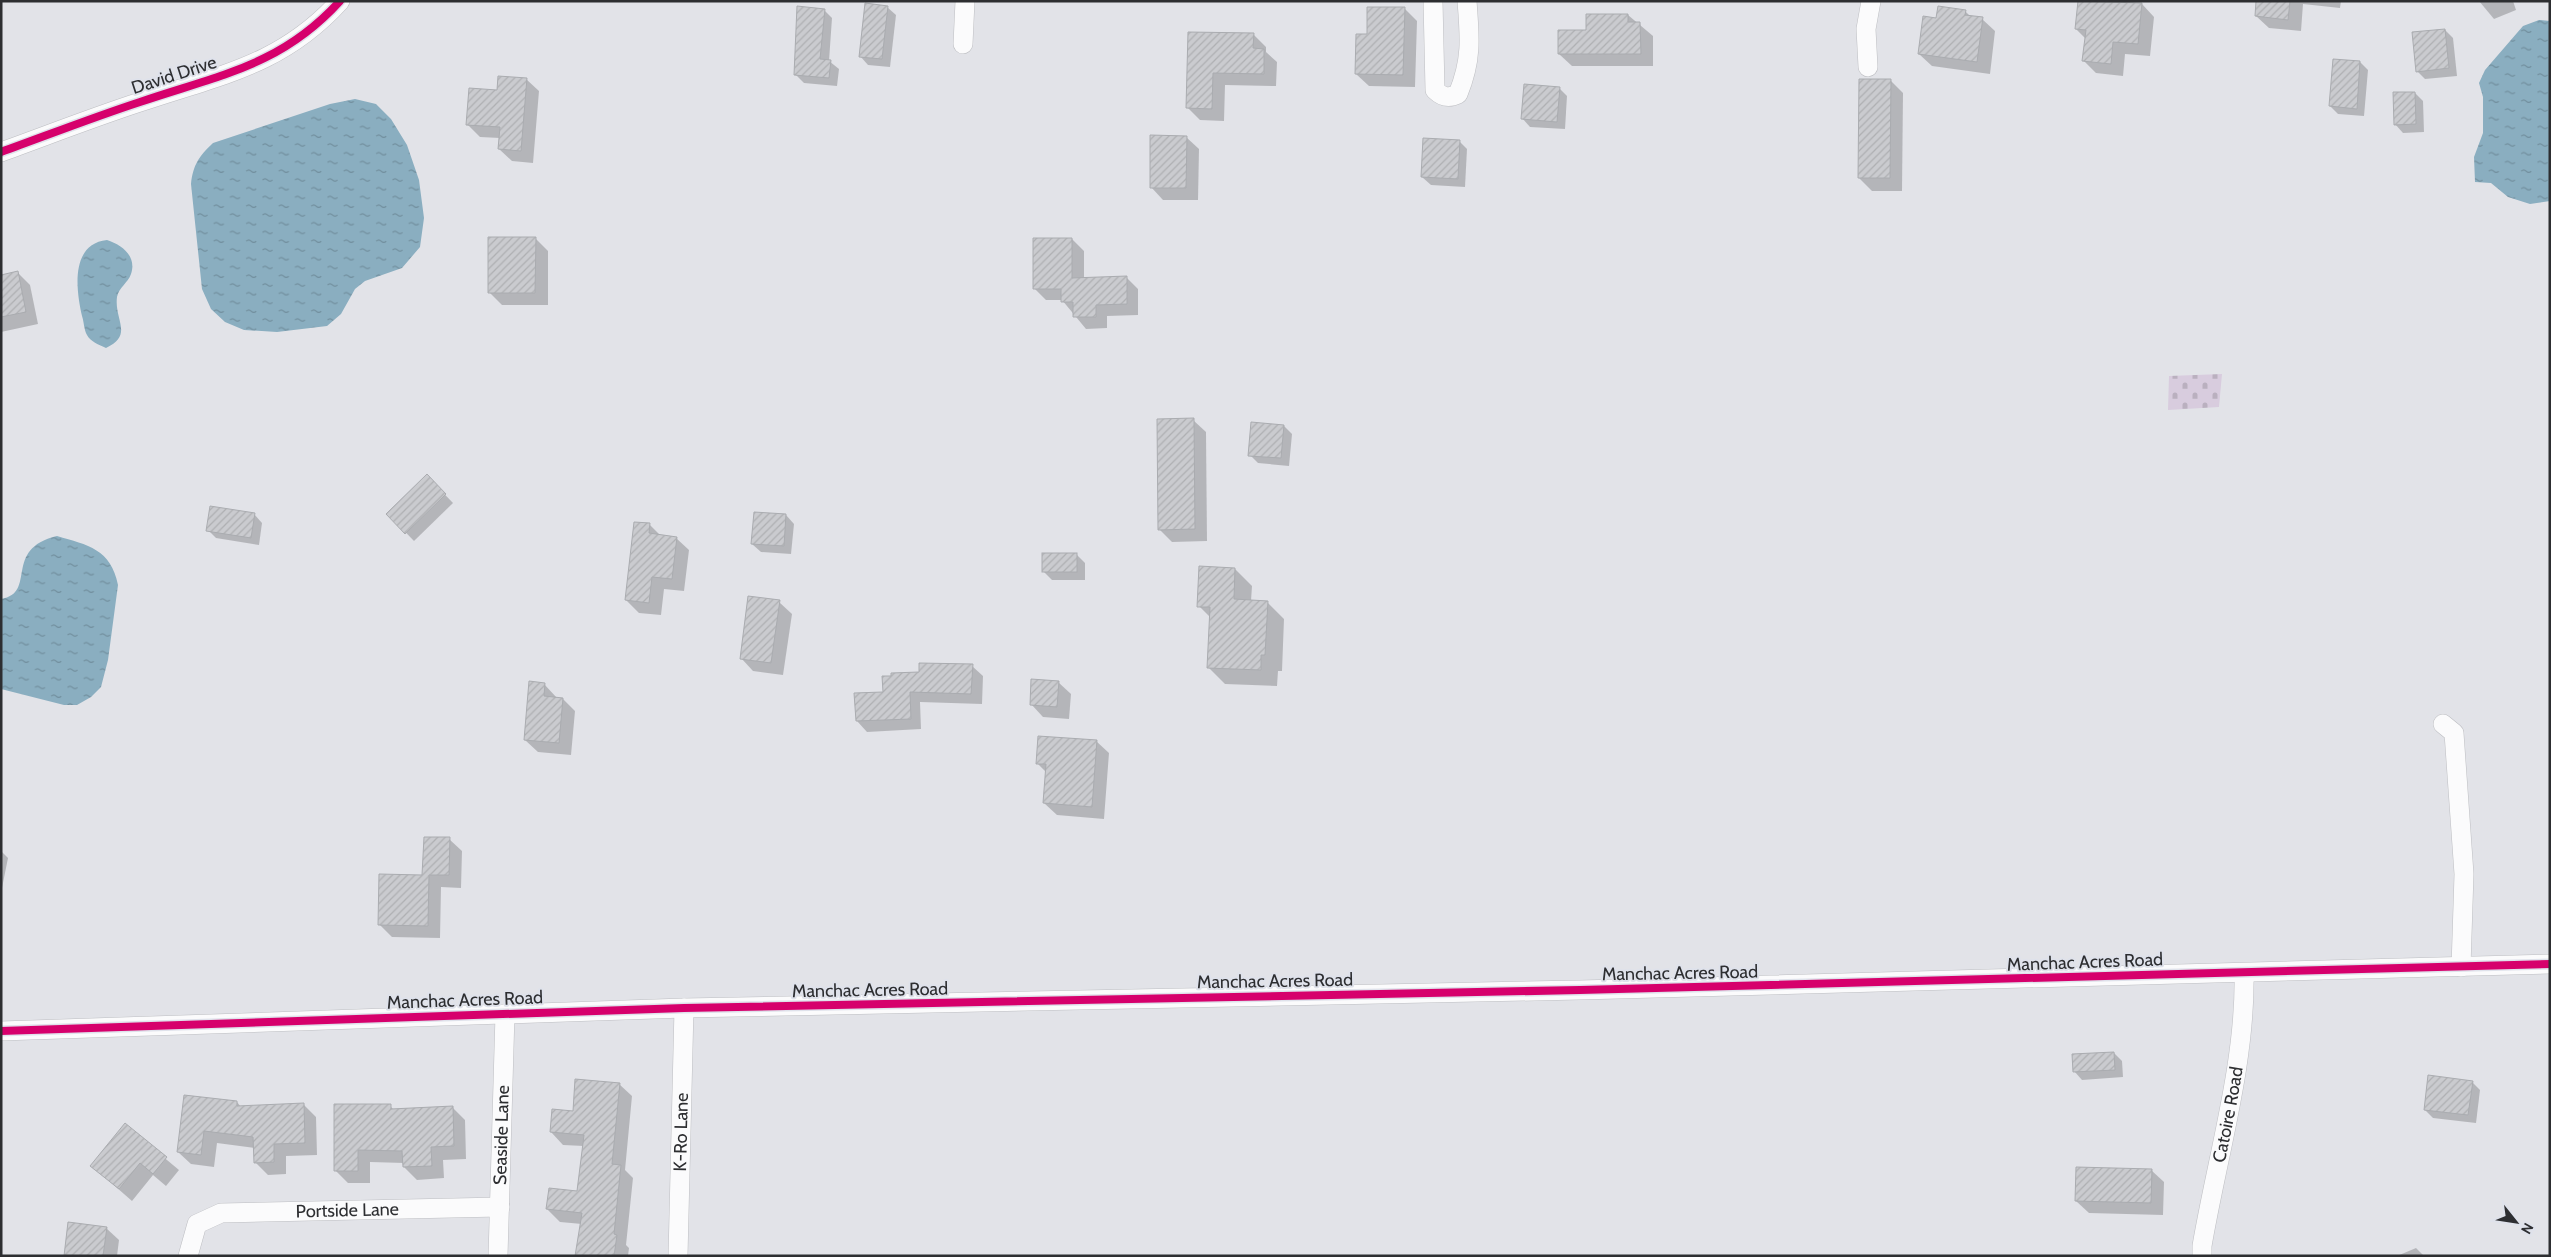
<svg xmlns="http://www.w3.org/2000/svg" width="2551" height="1257" font-family="Cabin,sans-serif">
  <style>
    .cemetery { fill: url(#cemetery-stones) }
    .water { fill: url(#water-ripples) }
    .shadow { fill: #0003 }
    .building { fill: url(#building-hatch); stroke: #aaacb0 }
    .lines { fill: none; stroke-linecap: round; stroke-linejoin: round }
    .minor-casing { stroke: #bdbec2; stroke-width: 20 }
    .minor { stroke: #fbfbfc; stroke-width: 19 }
    .cycleway-casing { stroke: #dfe2eb; stroke-width: 11 }
    .cycleway { stroke: #d6006c; stroke-width: 8 }
    .labels { text-anchor: middle; stroke-width: 4; stroke-linejoin: round; paint-order: stroke }
    .street-label { font-size: 18px; fill: #2d2e31; stroke: #dfe2eb }
  </style>
  <defs>
    <pattern id="cemetery-stones" width="16" height="16" patternUnits="userSpaceOnUse" patternTransform="scale(1.25)"><rect width="16" height="16" fill="#d8ccde"/><path d="M2 7V4a2 2 0 0 1 4 0v3zM10 15v-3a2 2 0 0 1 4 0v3z" fill="#bab0bf"/></pattern>
    <pattern id="water-ripples" width="26" height="14" patternUnits="userSpaceOnUse" patternTransform="scale(1.25)"><rect width="26" height="14" fill="#8aaec0"/><path d="M2 4q2-2 4 0t4 0M15 11q2-2 4 0t4 0" fill="none" stroke="#718e9d"/></pattern>
    <pattern id="building-hatch" width="6" height="6" patternUnits="userSpaceOnUse" patternTransform="scale(1.25)"><rect width="6" height="6" fill="#cacbcf"/><path d="M-1 1l2-2M0 6l6-6M5 7l2-2" fill="none" stroke="#aeafb2"/></pattern>
  </defs>
  <rect width="100%" height="100%" fill="#e2e3e8"/>
  <polygon class="cemetery" points="2222,374 2219,407 2168,410 2169,376"/>
  <g class="water">
    <polygon points="2539,20 2550,21 2550,201 2530,204 2508,197 2491,183 2475,182 2474,157 2483,133 2483,97 2479,83 2485,70 2523,26"/>
    <path d="M355,99l21,5 15,15 16,26 12,35 5,38 -4,29 -18,21 -37,13 -10,8 -14,25 -14,12 -50,6 -33,-2 -19,-8 -14,-13 -9,-20 -11,-105c2,-19 8,-28 22,-41l117,-39z"/>
    <path d="M107,240c15,5 30,16 24,34 -3,9 -12,13 -14,23 -3,23 17,38 -11,51 -7,-3 -16,-7 -19,-13 -3,-5 -3,-13 -5,-19 -6,-26 -12,-72 25,-76z"/>
    <path d="M57,536c31,9 54,13 61,49l-10,75 -7,27 -10,10 -14,8h-13l-63,-16v-90c37,-6 1,-50 56,-63z"/>
  </g>
  <g class="shadow">
    <polygon points="2079,1 2142,4 2154,17 2150,56 2125,54 2123,76 2096,73 2084,61 2086,39 2076,29"/>
    <polygon points="2257,1 2341,1 2340,8 2303,4 2301,31 2269,28 2256,16"/>
    <polygon points="2479,1 2513,1 2516,10 2494,19"/>
    <polygon points="887,7 896,15 890,67 868,65 860,56"/>
    <polygon points="1404,8 1417,21 1415,87 1369,86 1356,74 1368,35"/>
    <polygon points="824,10 832,18 829,61 839,69 837,86 804,83 796,75"/>
    <polygon points="1965,11 1971,17 1982,19 1995,31 1990,74 1932,66 1919,54"/>
    <polygon points="1628,15 1653,36 1653,66 1572,66 1559,54 1588,31"/>
    <polygon points="2445,30 2453,38 2457,76 2425,79 2417,71"/>
    <polygon points="1189,33 1253,34 1266,47 1266,52 1277,62 1276,86 1225,85 1224,121 1200,120 1188,108"/>
    <polygon points="2360,62 2368,70 2364,116 2338,114 2330,106"/>
    <polygon points="526,79 539,91 533,163 512,161 499,149 500,138 480,137 467,124 498,91"/>
    <polygon points="1890,80 1903,93 1902,191 1872,191 1859,178"/>
    <polygon points="1559,88 1567,96 1565,129 1530,127 1522,118"/>
    <polygon points="2415,93 2423,101 2424,132 2403,133 2395,124"/>
    <polygon points="1186,137 1199,149 1198,200 1163,200 1151,187"/>
    <polygon points="1459,141 1467,149 1465,187 1431,185 1422,177"/>
    <polygon points="535,238 548,251 548,305 502,305 489,292"/>
    <polygon points="1072,239 1084,251 1084,279 1126,277 1138,289 1138,315 1107,316 1107,328 1086,329 1062,300 1046,300 1034,288"/>
    <polygon points="17,272 30,285 38,324 1,332 1,276"/>
    <polygon points="1193,420 1206,432 1207,541 1172,542 1159,529"/>
    <polygon points="1284,426 1292,434 1289,466 1258,463 1250,455"/>
    <polygon points="427,476 453,503 414,541 388,514"/>
    <polygon points="254,514 262,523 259,545 216,538 208,530"/>
    <polygon points="786,515 794,524 791,554 761,552 752,544"/>
    <polygon points="649,524 661,536 676,538 689,550 684,591 664,589 661,615 639,613 626,600"/>
    <polygon points="1076,554 1085,563 1085,580 1052,580 1044,572"/>
    <polygon points="1235,569 1252,586 1251,601 1267,602 1284,619 1282,671 1278,671 1277,686 1225,684 1208,667 1211,618 1199,606"/>
    <polygon points="779,602 792,614 783,675 753,671 741,658"/>
    <polygon points="972,666 983,676 982,704 920,702 921,729 867,732 857,721 884,693 893,677"/>
    <polygon points="1058,682 1071,694 1069,719 1043,717 1031,704"/>
    <polygon points="544,684 557,698 563,699 575,711 571,755 538,752 525,740"/>
    <polygon points="1096,741 1109,753 1104,819 1057,815 1044,803 1046,772 1037,763"/>
    <polygon points="449,839 462,851 461,888 441,887 440,938 392,937 379,924 424,876"/>
    <polygon points="1,851 8,858 1,893"/>
    <polygon points="2114,1053 2122,1061 2123,1077 2082,1080 2074,1071"/>
    <polygon points="2472,1082 2480,1090 2476,1123 2433,1118 2425,1110"/>
    <polygon points="619,1084 632,1096 625,1170 633,1178 626,1245 629,1248 628,1256 577,1256 582,1224 560,1222 547,1209 578,1193 584,1146 563,1145 551,1132 574,1112"/>
    <polygon points="237,1102 241,1107 303,1104 316,1117 317,1155 286,1156 286,1174 268,1175 255,1162 255,1148 217,1143 214,1167 191,1164 178,1152"/>
    <polygon points="390,1106 394,1110 452,1107 465,1120 466,1159 443,1160 444,1178 417,1180 404,1167 404,1163 370,1162 370,1183 348,1183 335,1170"/>
    <polygon points="125,1125 179,1170 166,1186 153,1175 132,1201 92,1166"/>
    <polygon points="2151,1170 2164,1182 2163,1215 2089,1213 2076,1201"/>
    <polygon points="106,1228 119,1240 117,1256 65,1256"/>
    <polygon points="2416,1248 2424,1256 2397,1256"/>
  </g>
  <g class="building">
    <polygon points="2078,1 2142,3 2138,44 2113,42 2111,64 2082,61 2086,30 2075,29"/>
    <polygon points="2256,1 2290,1 2288,20 2255,16"/>
    <polygon points="865,3 888,6 882,59 859,57"/>
    <polygon points="797,6 825,9 820,59 831,60 829,78 794,75"/>
    <polygon points="1938,6 1966,10 1965,15 1983,17 1977,62 1918,54 1923,16 1936,18"/>
    <polygon points="1367,7 1405,7 1403,75 1355,74 1356,34 1367,34"/>
    <polygon points="1586,14 1628,14 1628,22 1640,22 1641,54 1558,54 1558,30 1586,30"/>
    <polygon points="2445,29 2449,68 2416,72 2412,32"/>
    <polygon points="1188,32 1254,33 1253,48 1264,49 1264,74 1213,73 1212,109 1186,108"/>
    <polygon points="2333,59 2360,61 2357,109 2329,106"/>
    <polygon points="498,76 527,78 521,151 498,149 500,127 466,125 469,88 497,90"/>
    <polygon points="1859,79 1891,79 1890,178 1858,178"/>
    <polygon points="1524,84 1560,87 1557,122 1521,119"/>
    <polygon points="2393,92 2415,92 2416,124 2394,125"/>
    <polygon points="1150,135 1187,136 1186,188 1150,188"/>
    <polygon points="1423,138 1460,140 1458,179 1421,177"/>
    <polygon points="488,237 536,237 535,293 488,293"/>
    <polygon points="1033,238 1072,238 1072,278 1127,276 1127,304 1096,305 1096,317 1073,317 1073,302 1061,302 1061,289 1033,289"/>
    <polygon points="18,271 26,312 1,317 1,275"/>
    <polygon points="1194,418 1195,529 1158,530 1157,419"/>
    <polygon points="1251,422 1284,425 1281,458 1248,456"/>
    <polygon points="427,474 446,494 405,534 386,514"/>
    <polygon points="210,506 255,513 251,538 206,531"/>
    <polygon points="754,512 786,514 784,546 751,544"/>
    <polygon points="634,522 650,523 649,533 677,537 672,579 652,577 649,603 625,600"/>
    <rect x="1042" y="553" width="35" height="19"/>
    <polygon points="1199,566 1235,568 1234,599 1268,601 1265,655 1261,655 1261,670 1207,668 1210,607 1197,607"/>
    <polygon points="748,596 780,600 771,663 740,659"/>
    <polygon points="919,663 973,664 971,694 910,692 911,719 856,721 854,693 883,692 882,676 891,676 891,673 919,672"/>
    <polygon points="1031,679 1059,681 1057,707 1030,705"/>
    <polygon points="529,681 545,683 544,696 563,698 559,743 524,740"/>
    <polygon points="1038,736 1097,740 1092,807 1043,803 1046,764 1036,764"/>
    <polygon points="424,837 450,837 449,875 429,875 428,926 378,925 379,874 422,875"/>
    <polygon points="2114,1052 2115,1070 2073,1072 2072,1054"/>
    <polygon points="2428,1075 2473,1081 2468,1115 2424,1110"/>
    <polygon points="575,1079 620,1083 612,1164 621,1165 614,1234 617,1235 614,1256 575,1256 582,1213 546,1209 549,1188 577,1191 584,1135 550,1132 552,1109 573,1111"/>
    <polygon points="184,1095 237,1101 237,1106 304,1103 305,1143 274,1144 274,1162 254,1163 253,1137 204,1131 201,1155 177,1152"/>
    <polygon points="334,1104 391,1104 391,1109 453,1106 454,1146 431,1147 432,1166 403,1167 402,1151 358,1150 358,1171 334,1171"/>
    <polygon points="125,1123 167,1157 153,1174 140,1163 119,1189 90,1166"/>
    <polygon points="2076,1167 2152,1169 2151,1203 2075,1201"/>
    <polygon points="68,1222 107,1227 103,1256 64,1256"/>
  </g>
  <g class="lines">
    <defs>
      <g id="minor">
        <path d="M1433,1l2,89c7,7 13,9 23,4 14,-34 12,-56 9,-93"/>
        <polyline points="963,44 965,1"/>
        <polyline points="1868,67 1866,29 1871,1"/>
        <path d="M1,152c47,-17 93,-35 139,-50 79,-27 141,-36 200,-101"/>
        <polyline points="2443,724 2454,733 2464,874 2461,967"/>
        <polyline points="1,1031 684,1008 1580,990 2550,964"/>
        <path id="s1" d="M188,1256l9,-32 24,-11 279,-6"/>
        <path id="s2" d="M498,1256l7,-242"/>
        <path id="s3" d="M678,1256l6,-248"/>
        <path id="s4" d="M2202,1256v-10c15,-88 44,-184 42,-273"/>
      </g>
    </defs>
    <use href="#minor" class="minor-casing"/>
    <use href="#minor" class="minor"/>
    <defs>
      <g id="cycleway">
        <path d="M1,152c47,-17 93,-35 139,-50 79,-27 141,-36 200,-101"/>
        <polyline points="1,1031 684,1008 1580,990 2550,964"/>
      </g>
    </defs>
    <use href="#cycleway" class="cycleway-casing"/>
    <use href="#cycleway" class="cycleway"/>
  </g>
  <g class="labels">
    <g class="street-label">
      <text transform="translate(174 75) rotate(-18)" y="6">David Drive</text>
      <text transform="translate(2085 962) rotate(-2)" y="6">Manchac Acres Road</text>
      <text transform="translate(1680 973) rotate(-1)" y="6">Manchac Acres Road</text>
      <text transform="translate(1275 981) rotate(-1)" y="6">Manchac Acres Road</text>
      <text transform="translate(870 990) rotate(-1)" y="6">Manchac Acres Road</text>
      <text transform="translate(465 1000) rotate(-2)" y="6">Manchac Acres Road</text>
      <text dy="6" stroke="none"><textPath href="#s4" startOffset="144">Catoire Road</textPath></text>
      <text dy="6" stroke="none"><textPath href="#s3" startOffset="124">K-Ro Lane</textPath></text>
      <text dy="6" stroke="none"><textPath href="#s2" startOffset="121">Seaside Lane</textPath></text>
      <text dy="6" stroke="none"><textPath href="#s1" startOffset="186">Portside Lane</textPath></text>
    </g>
  </g>
  <rect width="2551" height="1257" fill="none" stroke="#2d2e31" stroke-width="5"/>
  <g transform="translate(2516 1222) rotate(120)" stroke="#dfe2eb" stroke-width="4" paint-order="stroke">
  <path d="M0-4L9 19L0 12L-9 19Z" fill="#2d2e31"/>
  <text y="-8" font-size="14" font-weight="bold" text-anchor="middle" fill="#2d2e31">N</text>
  </g>
</svg>
